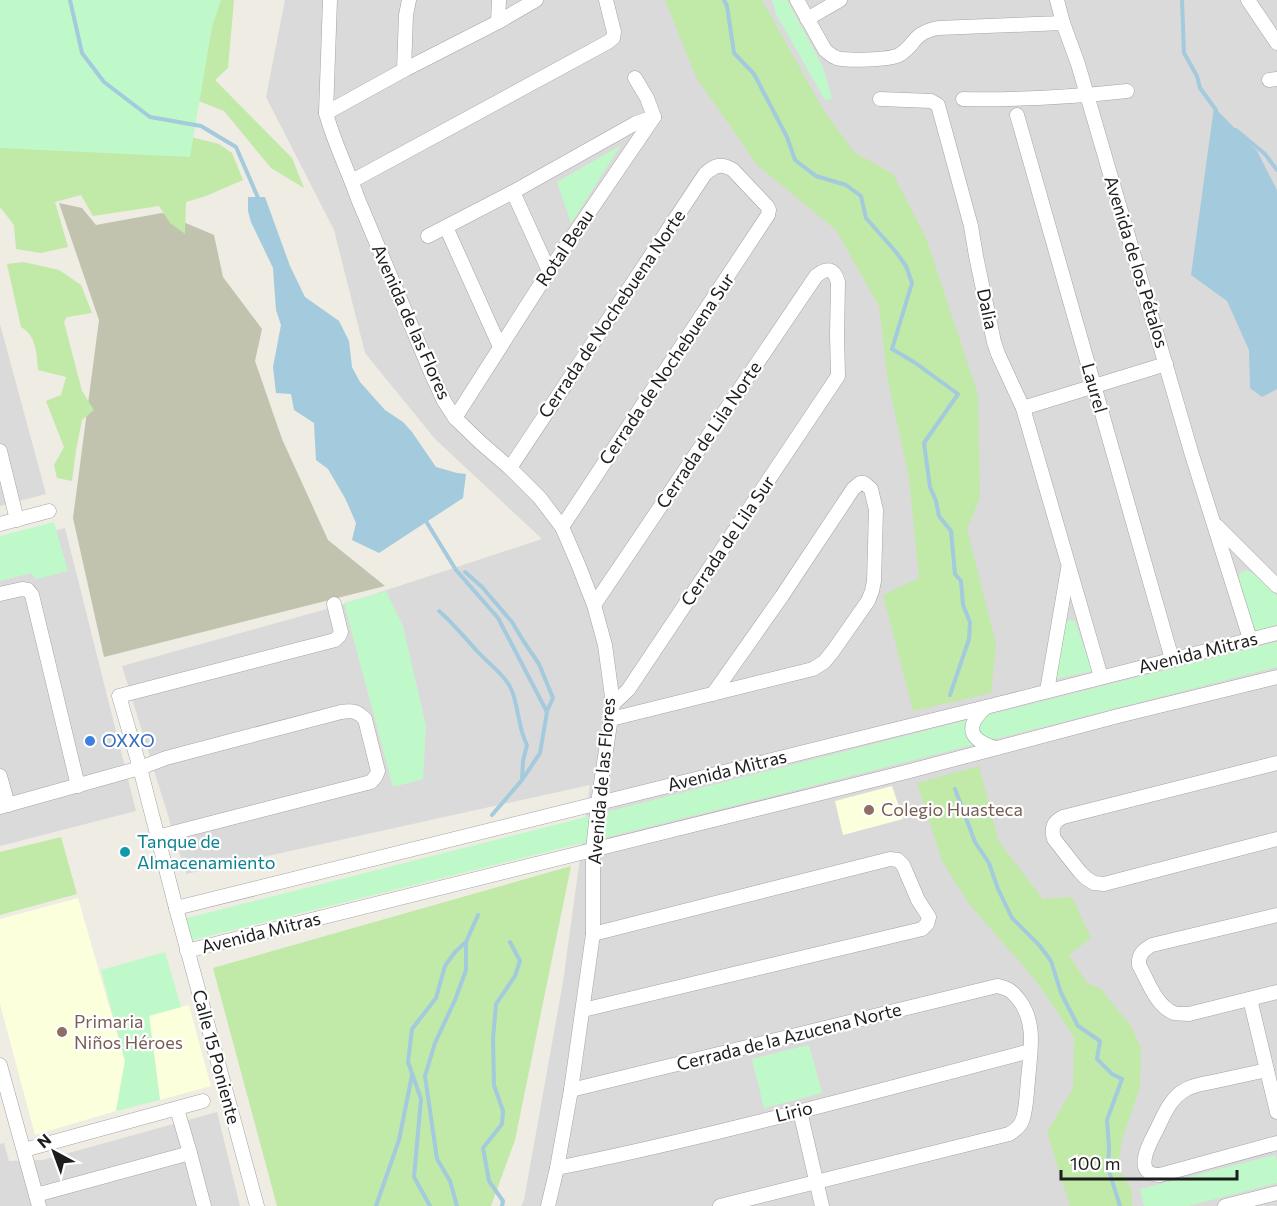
<svg xmlns="http://www.w3.org/2000/svg" width="1277" height="1206" font-family="Commissioner,sans-serif">
  <style>
    .residential { fill: #dbdada }
    .education { fill: #fbffdb }
    .construction { fill: #c1c3ae }
    .grass { fill: #c1e9a8 }
    .park { fill: #bff9ca }
    .water { fill: #a3cadd }
    .lines { fill: none; stroke-linecap: round; stroke-linejoin: round }
    .stream { stroke: #a3cadd; stroke-width: 4 }
    .minor-casing { stroke: #a4a4a4; stroke-width: 15 }
    .minor { stroke: #fff; stroke-width: 14 }
    .shop-dot { fill: #3f7fe0; stroke: #fff; stroke-width: 2 }
    .education-dot { fill: #8d6e63; stroke: #fff; stroke-width: 2 }
    .culture-dot { fill: #0f9aa8; stroke: #fff; stroke-width: 2 }
    .labels { text-anchor: middle; stroke-width: 4.5; stroke-linejoin: round; paint-order: stroke }
    .street-label { font-size: 18px; fill: #1d1d1d; stroke: #fff }
    .shop-label { font-size: 18px; fill: #366cbe; stroke: #fff; text-anchor: start }
    .education-label { font-size: 18px; fill: #785e54; stroke: #fff; text-anchor: start }
    .culture-label { font-size: 18px; fill: #0d838f; stroke: #fff; text-anchor: start }
  </style>
  <rect width="100%" height="100%" fill="#eeece3"/>
  <g class="residential">
    <polygon points="285,0 1277,0 1277,1206 521,1206 524,1200 563,982 590,785 186,874 122,666 341,605 542,539 435,439 365,353 334,230 266,97"/>
    <polygon points="0,324 46,494 0,506"/>
    <polygon points="65,528 136,811 0,846 0,545"/>
    <polygon points="217,1112 240,1206 0,1206 0,1144 4,1143 9,1161 43,1160"/>
  </g>
  <g class="education">
    <polygon points="892,786 903,819 843,835 835,801"/>
    <polygon points="78,898 125,1061 116,1111 35,1135 0,1004 0,919"/>
    <polygon points="189,1005 211,1086 160,1100 149,1015"/>
  </g>
  <polygon class="construction" points="59,203 82,208 96,225 162,213 214,235 223,277 262,329 255,361 282,439 328,540 385,586 104,657 73,518 99,320"/>
  <g class="grass">
    <polygon points="0,0 131,122 219,144 232,153 243,180 206,196 186,202 185,234 170,223 159,206 93,216 81,195 55,202 68,247 41,253 16,249 14,225 0,207"/>
    <polygon points="88,0 234,0 228,68 215,80 292,158 304,188 271,168 224,111 105,64"/>
    <polygon points="665,0 762,0 824,111 854,152 893,174 926,238 978,395 980,498 967,529 996,644 991,693 913,711 883,595 919,578 909,478 888,382 879,306 836,230 757,165 696,77"/>
    <path d="M23,262l36,8 22,15 11,28 -25,4 -3,5 18,69 12,19 -12,10 -6,30 -4,31 -15,-3 -3,-13 10,-18 -18,-46 15,-6 5,-18 -28,-7c-1,-16 -2,-35 -17,-43l-14,-63z"/>
    <polygon points="979,766 999,842 1043,899 1072,897 1091,938 1069,955 1087,983 1100,988 1131,1026 1141,1048 1140,1087 1122,1140 1118,1167 1132,1190 1132,1206 1070,1206 1047,1132 1073,1088 1074,1037 1036,981 969,904 942,861 917,783"/>
    <polygon points="61,837 77,894 0,915 0,852"/>
    <polygon points="571,866 515,1140 491,1206 277,1206 213,968"/>
  </g>
  <g class="park">
    <polygon points="0,0 221,0 212,27 190,157 0,148"/>
    <polygon points="772,0 787,0 823,67 832,99 825,100 776,14"/>
    <polygon points="621,145 571,223 557,182"/>
    <polygon points="54,522 68,571 36,579 31,573 0,581 0,536"/>
    <polygon points="1246,570 1254,574 1277,596 1277,625 1259,630 1253,629 1238,579 1240,573"/>
    <polygon points="386,591 403,626 426,726 423,779 393,787 344,603"/>
    <polygon points="1069,620 1075,621 1092,671 1056,679 1065,624"/>
    <polygon points="1277,642 1277,667 808,787 185,942 179,920"/>
    <polygon points="165,952 181,1007 149,1016 160,1100 116,1111 125,1061 101,970"/>
    <polygon points="809,1045 822,1093 764,1108 752,1059"/>
    <polygon points="1275,1155 1277,1161 1277,1183 1188,1206 1144,1206 1140,1189"/>
  </g>
  <g class="water">
    <polygon points="1214,107 1257,151 1277,190 1277,389 1262,397 1250,388 1249,350 1227,301 1191,275"/>
    <polygon points="248,197 265,197 290,266 305,297 339,321 349,341 352,367 360,382 385,410 403,422 412,432 436,467 457,473 466,474 463,498 379,553 352,540 356,523 345,498 328,469 316,460 314,423 294,410 291,394 276,393 273,367 281,325 276,310 273,268 251,222 248,211"/>
  </g>
  <g class="lines">
    <g class="stream">
      <polyline points="70,0 82,53 104,82 150,117 201,126 236,147 259,200"/>
      <polyline points="724,0 727,6 734,53 754,74 787,137 795,160 816,176 846,185 861,196 866,218 896,252 906,266 912,283 892,349 914,362 958,394 924,443 930,487 936,501 939,516 951,531 955,574 961,581 963,605 970,622 969,639 950,695"/>
      <polyline points="1182,0 1184,53 1197,76 1200,88 1216,110"/>
      <polyline points="1236,130 1265,154 1277,170"/>
      <polyline points="424,518 456,570 498,618 547,712 540,753 522,780 492,815"/>
      <polyline points="465,572 482,587 512,622 524,642 539,664 553,698 547,711"/>
      <path d="M439,611c15,13 26,27 39,41 10,11 29,25 34,39 7,18 6,37 15,54l-4,16 -1,18"/>
      <polyline points="955,789 975,842 989,863 998,889 1012,918 1040,946 1051,961 1061,993 1078,1026 1100,1041 1097,1059 1112,1074 1122,1079 1107,1120 1109,1147 1108,1168 1120,1206"/>
      <polyline points="376,1206 399,1140 412,1075"/>
      <polyline points="430,1206 414,1177 421,1099 408,1062 412,1029 436,998 445,966 455,952 466,942 478,915"/>
      <polyline points="457,1206 450,1181 437,1159 425,1076 435,1043 455,1000 466,970 466,943"/>
      <polyline points="502,1206 503,1201 489,1181 483,1148 502,1124 503,1111 494,1085 493,1039 496,1004 515,976 520,961 510,942"/>
    </g>
    <defs>
      <g id="minor">
        <path d="M330,0l-4,113c8,30 22,57 32,86l74,176 12,26 11,17 26,25 29,25 30,30 22,29 16,37 16,41 11,40 8,59 -15,99 -5,47v84l-22,156 -14,78 -9,38"/>
        <path d="M797,0l28,50c4,3 6,6 12,8 10,3 52,2 62,-3 17,-10 13,-22 39,-27l125,-5"/>
        <polyline points="1057,0 1063,23 1078,64 1192,455 1250,639"/>
        <polyline points="1248,0 1277,43"/>
        <polyline points="807,19 840,0"/>
        <polyline points="498,22 499,0"/>
        <polyline points="404,70 406,15 409,0"/>
        <polyline points="1269,80 1277,79"/>
        <polyline points="880,99 931,101 938,105 971,226 976,256 994,342 998,354 1023,408 1101,677"/>
        <path d="M963,99c55,1 109,-2 164,-8"/>
        <polyline points="326,113 404,70 498,22 536,0"/>
        <polyline points="1017,115 1172,659"/>
        <polyline points="352,181 608,42 613,38 614,32 606,0"/>
        <polyline points="513,192 549,271"/>
        <polyline points="446,227 500,347"/>
        <polyline points="428,236 513,192 636,123 654,117"/>
        <polyline points="1023,408 1166,364"/>
        <polyline points="455,418 549,271 654,117 647,98 635,78"/>
        <polyline points="0,451 17,520"/>
        <path d="M510,468l195,-294c10,-9 16,-11 28,-4l34,36 2,4 -1,5 -206,312"/>
        <polyline points="0,524 49,511"/>
        <polyline points="1217,526 1277,586"/>
        <polyline points="0,594 22,589 28,590 32,595 78,786"/>
        <path d="M594,605l222,-329c11,-9 18,-8 22,6l-1,53 1,41 -210,314 -15,14"/>
        <polyline points="1047,691 1068,569"/>
        <path d="M986,707c-22,20 -17,33 10,41"/>
        <polyline points="611,719 813,669 824,662 833,651 868,601 872,591 874,581 876,510 871,489 864,483 860,483 853,489 782,596 713,694"/>
        <path d="M1277,763l-214,54c-10,5 -12,11 -9,22l26,33 6,6 8,5 10,1 173,-45"/>
        <polyline points="0,776 8,805"/>
        <path d="M0,807l140,-39 26,-10 175,-46c11,-2 16,-1 24,7l13,52 -2,5 -5,6 -214,55"/>
        <polyline points="176,908 986,707 1277,633"/>
        <path d="M1277,915l-125,30c-9,5 -14,10 -13,20 9,16 17,41 35,48 5,1 10,1 15,1l88,-22"/>
        <polyline points="187,951 906,772 1118,716 1277,677"/>
        <polyline points="1250,999 1277,1112"/>
        <polyline points="583,1010 922,929 927,924 929,917 918,900 903,865 898,860 890,859 593,934"/>
        <polyline points="0,1065 39,1206"/>
        <path d="M1267,1070c-19,4 -37,8 -55,12 -9,2 -19,3 -27,8 -15,8 -22,27 -29,41 -7,13 -24,44 4,44l117,-32"/>
        <path d="M571,1090l426,-104c11,2 15,5 22,14 18,23 11,53 9,80 -1,10 -2,33 -6,41 -2,6 -8,10 -13,13l-289,72"/>
        <polyline points="177,1109 190,1153 204,1206"/>
        <polyline points="800,1111 822,1206"/>
        <polyline points="24,1150 203,1101"/>
        <path d="M557,1168c159,-32 316,-76 473,-117"/>
        <polyline points="36,1195 190,1153"/>
        <polyline points="257,1206 176,908 140,768 119,696 335,640 339,636 341,632 334,604"/>
        <polyline points="1225,1206 1277,1193"/>
      </g>
    </defs>
    <use href="#minor" class="minor-casing"/>
    <use href="#minor" class="minor"/>
  </g>
  <circle class="shop-dot" cx="90" cy="741" r="6"/>
  <g class="education-dot">
    <circle cx="869" cy="810" r="6"/>
    <circle cx="62" cy="1032" r="6"/>
  </g>
  <circle class="culture-dot" cx="125" cy="852" r="6"/>
  <g class="labels">
    <g class="street-label">
      <text transform="translate(565 248) rotate(-56)" y="6">Rotal Beau</text>
      <text transform="translate(1136 262) rotate(73)" y="6">Avenida de los Pétalos</text>
      <text transform="translate(987 309) rotate(78)" y="6">Dalia</text>
      <text transform="translate(612 314) rotate(-56)" y="6">Cerrada de Nochebuena Norte</text>
      <text transform="translate(411 322) rotate(66)" y="6">Avenida de las Flores</text>
      <text transform="translate(667 369) rotate(-56)" y="6">Cerrada de Nochebuena Sur</text>
      <text transform="translate(1094 388) rotate(74)" y="6">Laurel</text>
      <text transform="translate(709 435) rotate(-56)" y="6">Cerrada de Lila Norte</text>
      <text transform="translate(728 541) rotate(-56)" y="6">Cerrada de Lila Sur</text>
      <text transform="translate(1198 653) rotate(-14)" y="6">Avenida Mitras</text>
      <text transform="translate(727 771) rotate(-14)" y="6">Avenida Mitras</text>
      <text transform="translate(602 781) rotate(-85)" y="6">Avenida de las Flores</text>
      <text transform="translate(261 933) rotate(-14)" y="6">Avenida Mitras</text>
      <text transform="translate(789 1037) rotate(-14)" y="6">Cerrada de la Azucena Norte</text>
      <text transform="translate(216 1057) rotate(75)" y="6">Calle 15 Poniente</text>
      <text transform="translate(794 1112) rotate(-14)" y="6">Lirio</text>
    </g>
    <g class="shop-label">
      <text x="102" y="747">OXXO</text>
    </g>
    <g class="education-label">
      <text x="881" y="816">Colegio Huasteca</text>
      <text x="74" y="1028">Primaria<tspan x="74" dy="21">Niños Héroes</tspan></text>
    </g>
    <g class="culture-label">
      <text x="137" y="848">Tanque de<tspan x="137" dy="21">Almacenamiento</tspan></text>
    </g>
  </g>
  <g transform="translate(54 1152) rotate(319)" stroke="#ffffff" stroke-width="4.5" paint-order="stroke">
  <path d="M0-4.5L10 22L0 15L-10 22Z" fill="#1d1d1d"/>
  <text y="-9" font-size="16" font-weight="bold" text-anchor="middle" fill="#1d1d1d">N</text>
  </g>
  <path d="M1061 1170v9h176v-9" fill="none" stroke="#1d1d1d" stroke-width="3"/>
  <text x="1070" y="1170" font-size="18" fill="#1d1d1d" stroke="#ffffff" stroke-width="4.5" paint-order="stroke">100 m</text>
</svg>
